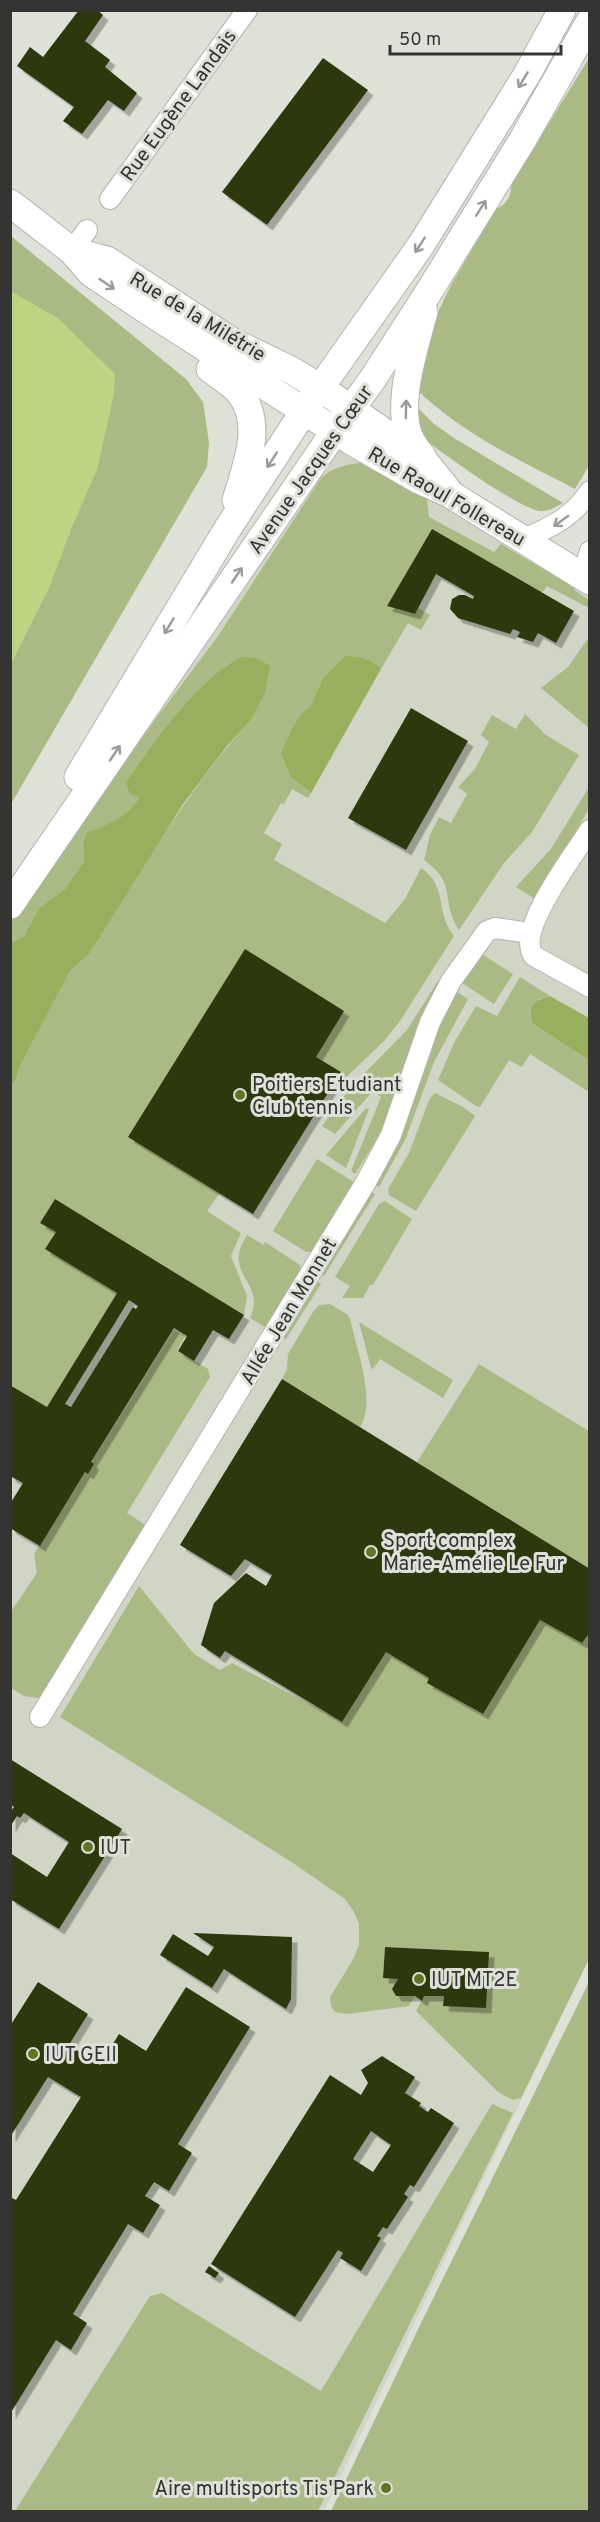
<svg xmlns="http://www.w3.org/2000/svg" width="600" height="2522" font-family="Overpass,sans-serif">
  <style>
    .built { fill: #d0d5c6 }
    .green { fill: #aaba85 }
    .forest { fill: #98af5e }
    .water { fill: #bdd482 }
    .building { fill: #2d380c; fill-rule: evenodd; filter: url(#shadow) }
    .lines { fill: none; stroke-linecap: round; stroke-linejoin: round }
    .street-casing { stroke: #b2b5ad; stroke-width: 22 }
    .secondary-casing { stroke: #b2b5ad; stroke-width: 29 }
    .street { stroke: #fff; stroke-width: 20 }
    .secondary { stroke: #fff; stroke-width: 27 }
    .oneway { stroke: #9a9a98 }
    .poi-dot { fill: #617424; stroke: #dee1d8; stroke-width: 2 }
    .labels { text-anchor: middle; stroke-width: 6; stroke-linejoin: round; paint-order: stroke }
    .street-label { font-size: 20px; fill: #343532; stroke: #dee1d8 }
    .poi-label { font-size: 20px; fill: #343532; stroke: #dee1d8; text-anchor: start }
  </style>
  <defs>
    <filter id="shadow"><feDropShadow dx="5.5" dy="5.5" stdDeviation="0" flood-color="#0004"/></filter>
  </defs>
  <rect width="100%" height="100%" fill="#dee1d8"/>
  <polygon class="built" points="319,432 404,479 589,593 589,1959 324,2511 11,2511 10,918"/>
  <g class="green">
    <path d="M589,58l1,406 -15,25c-56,-29 -114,-56 -160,-101l15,-59 21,-44 45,-76c10,-4 16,-13 15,-24z"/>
    <polygon points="11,236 186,379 203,402 209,443 207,467 11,804"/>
    <path d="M415,405l19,19 20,14 109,65c-7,4 -14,8 -22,8 -20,0 -103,-61 -122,-76z"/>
    <path d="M361,463l13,3 55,31 -2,4 2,16 65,35 7,-8 74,44 -1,2 15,10v8l-42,-22 -5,7 -110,-64 -45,77 28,8 3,-6 12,7 -9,15 -13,-7 -27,46c-11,-11 -21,-13 -36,-13l-22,22 -13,29 -8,6 -11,64 20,16 -3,5 -16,-9 -8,15 -3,-1 -17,30 18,11 -8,16 111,63 20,-24 16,-31c28,19 13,43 33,68l-54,85 -16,20 -45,43 -4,-3 6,-9 -25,-15 -188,79 92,57 -13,18 34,22 -10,23 16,40 -3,19 -189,-116 -15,24 16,9 -10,17 71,44 -70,114 -36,-22v-301l5,-4 2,-10 52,-99 19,-17c50,-80 97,-163 161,-233l-21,-57c-40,35 -73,74 -102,119l12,14c-8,19 -33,29 -52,35l-4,10 1,19 -19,28 -26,19 -15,28 -13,7 -1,-25 53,-75 155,-207 103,-158c11,-10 25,-14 40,-15z"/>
    <polygon points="589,637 589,728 541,688 568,667"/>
    <path d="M525,714l21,21 33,20 -47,77 -28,31 -45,67c-19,-30 -1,-46 -35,-70l6,-25 9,-18 12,6 16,-29 -9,-7 17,-18 14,-27 -8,-7 11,-20 24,14z"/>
    <polygon points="589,787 589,809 535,899 516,887 551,849"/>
    <polygon points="480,953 513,974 494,1004 459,981"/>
    <polygon points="520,977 550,996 538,999 533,1024 589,1060 589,1092 530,1054 522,1067 509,1060 480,1107 476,1106 438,1080 454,1043 476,1006 497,1016"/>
    <polygon points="438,981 441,983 378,1149 372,1147 355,1174 351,1171 381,1097 373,1091 335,1134 322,1126 352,1086 407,1030"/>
    <polygon points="454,990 468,999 434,1062 405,1140 379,1187 373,1184 427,1046"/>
    <polygon points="435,1093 463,1107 475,1116 416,1211 389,1195 388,1189 409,1153 430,1098"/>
    <polygon points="366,1108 369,1109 346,1168 326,1155"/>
    <polygon points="317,1159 357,1184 316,1251 306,1252 273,1231"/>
    <polygon points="369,1190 375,1194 324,1276 318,1273"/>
    <polygon points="385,1201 412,1219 373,1285 370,1285 363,1298 342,1298 350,1286 335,1277 379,1204"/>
    <path d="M247,1235l17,10 1,-3 35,23 1,9 -33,55 -18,-11c14,-30 -15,-40 -11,-65 1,-6 5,-12 8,-18z"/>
    <polygon points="314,1279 321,1284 286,1339 279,1335"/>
    <path d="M330,1304l18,11 2,4c6,27 27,85 10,108l-78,-48 5,-10 1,-15 25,-42 6,-7z"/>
    <polygon points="359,1322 453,1380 443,1398 380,1359 373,1369 371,1368"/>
    <polygon points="174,1330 185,1336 177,1351 208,1369 210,1377 127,1513 147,1526 44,1694 38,1698 24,1696 11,1688 10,1613 37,1573 34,1554"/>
    <polygon points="479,1364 589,1431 589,1569 417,1462"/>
    <polygon points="139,1586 194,1654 220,1670 232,1663 342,1721 386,1652 429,1678 428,1683 482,1714 540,1620 582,1643 589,1632 589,1959 521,2098 513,2100 498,2092 416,2011 424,1996 444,1996 443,2005 489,1952 385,1947 383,1978 398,1979 392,1989 396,1996 415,1996 409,2006 347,2014 335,2012 331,2006 330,1997 354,1958 359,1944 359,1924 354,1912 345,1899 293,1863 60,1717"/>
    <polygon points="589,1982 589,2511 331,2511 423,2319"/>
    <polygon points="492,2104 513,2113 318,2511 15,2511 150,2296 162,2293 321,2391"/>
  </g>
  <g class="forest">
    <path d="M345,656c15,0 25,2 36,13l-70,124 -20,-16 -10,-24 12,-26 9,-14 8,-6 13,-29z"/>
    <path d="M241,657l15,1 14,8 -5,27 -15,28 -23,25 -44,58 -94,150 -19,17 -52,99 -2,10 -5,4v-141l13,-7 15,-28 26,-19 19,-28 -1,-19 4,-10c18,-6 44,-16 52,-35l-9,-3 -4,-11c27,-40 71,-103 115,-126z"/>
    <path d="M550,996l39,22v42l-56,-36c-5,-17 -1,-24 17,-28z"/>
  </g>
  <polygon class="water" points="11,291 59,319 115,374 114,394 97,470 72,527 50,586 11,664"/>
  <g class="building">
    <polygon points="79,10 97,10 103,15 85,41 110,60 105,67 137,93 124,111 108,100 82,134 63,121 74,107 17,66 30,47 43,57"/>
    <polygon points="323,58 368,90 267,225 222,192"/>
    <polygon points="432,529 574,611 556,643 538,633 533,642 517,637 520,632 513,629 510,634 458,618 450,609 452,599 459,595 465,595 473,599 474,596 436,574 415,614 387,606"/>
    <polygon points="411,708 468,741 406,850 348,818"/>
    <polygon points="245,949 344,1011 316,1057 341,1072 253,1214 128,1137"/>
    <path d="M55,1199l189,116 -15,24 -16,-9 -19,31 -16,-10 9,-15 -13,-8 -83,134 3,2 -6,10 -3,-2 -45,74 -30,-18v-24l13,-21 -13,-7v-91l37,22 70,-114 -72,-44 11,-17 -16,-9zM129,1300l9,6 -2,3 -3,-2 -62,100 -6,-3z"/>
    <polygon points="282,1379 590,1569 590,1632 582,1643 540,1620 483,1714 427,1683 429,1678 386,1652 342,1722 225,1651 220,1658 201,1645 214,1603 246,1573 266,1586 272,1575 245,1559 231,1576 180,1545"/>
    <polygon points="10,1759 122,1829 59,1929 10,1899 10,1853 47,1877 69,1842 24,1813 20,1818 17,1816 10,1827 10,1812 14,1807 10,1804"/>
    <polygon points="193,1933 292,1937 291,1999 286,2009 224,1969 212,1988 160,1955 173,1934 208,1956 214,1947"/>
    <polygon points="385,1947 489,1952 486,2008 443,2006 444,1996 424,1996 422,2001 415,1996 396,1996 392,1989 398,1979 383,1978"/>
    <polygon points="38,1982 88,2014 69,2045 100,2065 119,2034 146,2051 186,1987 250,2027 178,2144 192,2153 169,2191 154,2182 145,2196 160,2205 143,2233 128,2224 73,2314 87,2323 71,2350 56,2340 10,2414 10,2197 16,2200 81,2097 48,2077 10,2137 10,2026"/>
    <path d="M382,2056l33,21 -10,16 16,10 -2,3 9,6 3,-4 23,15 -40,64 -4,-2 -6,9 4,3 -21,32 -4,-2 -6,9 4,2 -20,33 -21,-13 3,-5 -5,-3 -43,67 -84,-53 119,-189 31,20 7,-12 -7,-13zM371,2131l20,14 -18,27 -20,-13z"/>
    <polygon points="209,2266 219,2273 215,2278 205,2272"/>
  </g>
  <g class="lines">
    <defs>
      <g id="street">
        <polyline points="110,199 247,10"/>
        <polyline points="72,251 87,230"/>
        <path d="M523,539c27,-11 50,-22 67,-48"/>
        <polyline points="582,577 590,551"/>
        <path d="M590,830c-15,23 -76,103 -56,126l56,31"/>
        <polyline points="40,1717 366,1182 391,1135 430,1022 451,981 487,931 495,928 530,933"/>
      </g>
      <g id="secondary">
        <polyline points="10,203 72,251 91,273 148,311 351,441 419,480 450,494 590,581"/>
        <polyline points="72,251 107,260 233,342 291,370 322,389 403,445 425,462 447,489"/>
        <path d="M210,369c8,6 16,11 23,17 34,30 14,78 3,114"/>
        <path d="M422,456c-5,-6 -10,-13 -13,-20 -13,-33 6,-91 15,-124"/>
        <polyline points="78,777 228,528 304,411 421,245 526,76 562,10"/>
        <polyline points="10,905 335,431 372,380 428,293 522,141 590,21"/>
      </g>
    </defs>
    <use href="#street" class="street-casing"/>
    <use href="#secondary" class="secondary-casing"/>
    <use href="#street" class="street"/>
    <use href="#secondary" class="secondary"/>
  </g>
  <defs><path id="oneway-shaft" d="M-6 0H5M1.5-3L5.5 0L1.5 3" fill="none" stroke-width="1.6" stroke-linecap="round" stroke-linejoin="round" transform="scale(1.5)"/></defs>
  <g class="oneway">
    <use href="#oneway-shaft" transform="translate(523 80) rotate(121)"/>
    <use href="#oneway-shaft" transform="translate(481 208) rotate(-58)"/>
    <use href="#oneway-shaft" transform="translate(420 245) rotate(123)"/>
    <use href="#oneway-shaft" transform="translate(107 284) rotate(34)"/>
    <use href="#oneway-shaft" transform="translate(406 409) rotate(-89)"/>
    <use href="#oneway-shaft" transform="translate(272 460) rotate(123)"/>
    <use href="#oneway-shaft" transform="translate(561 521) rotate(144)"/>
    <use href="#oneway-shaft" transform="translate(237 575) rotate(-56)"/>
    <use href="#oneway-shaft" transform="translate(169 626) rotate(121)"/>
    <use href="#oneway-shaft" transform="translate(115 753) rotate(-56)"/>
  </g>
  <g class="poi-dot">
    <circle cx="240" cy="1095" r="6"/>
    <circle cx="371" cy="1552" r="6"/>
    <circle cx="88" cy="1847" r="6"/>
    <circle cx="419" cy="1979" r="6"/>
    <circle cx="33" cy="2054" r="6"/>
    <circle cx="386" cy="2488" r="6"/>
  </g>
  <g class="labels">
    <g class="street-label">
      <text transform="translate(178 105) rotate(-54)" y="7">Rue Eugène Landais</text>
      <text transform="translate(198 316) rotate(31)" y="7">Rue de la Milétrie</text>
      <text transform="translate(310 469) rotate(-55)" y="7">Avenue Jacques Cœur</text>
      <text transform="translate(447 496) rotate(30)" y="7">Rue Raoul Follereau</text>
      <text transform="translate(288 1311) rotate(-59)" y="7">Allée Jean Monnet</text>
    </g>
    <g class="poi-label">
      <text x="252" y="1091">Poitiers Etudiant<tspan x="252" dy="23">Club tennis</tspan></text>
      <text x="383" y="1547">Sport complex<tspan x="383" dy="23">Marie-Amélie Le Fur</tspan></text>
      <text x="100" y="1854">IUT</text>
      <text x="431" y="1986">IUT MT2E</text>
      <text x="45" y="2061">IUT GEII</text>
      <text x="374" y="2495" text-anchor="end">Aire multisports Tis'Park</text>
    </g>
  </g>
  <rect width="600" height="2522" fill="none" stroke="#343532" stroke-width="24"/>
  <path d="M390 45v9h171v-9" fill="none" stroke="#343532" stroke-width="3"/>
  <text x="399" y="45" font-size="18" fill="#343532" stroke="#dee1d8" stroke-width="4.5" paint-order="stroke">50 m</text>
</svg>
